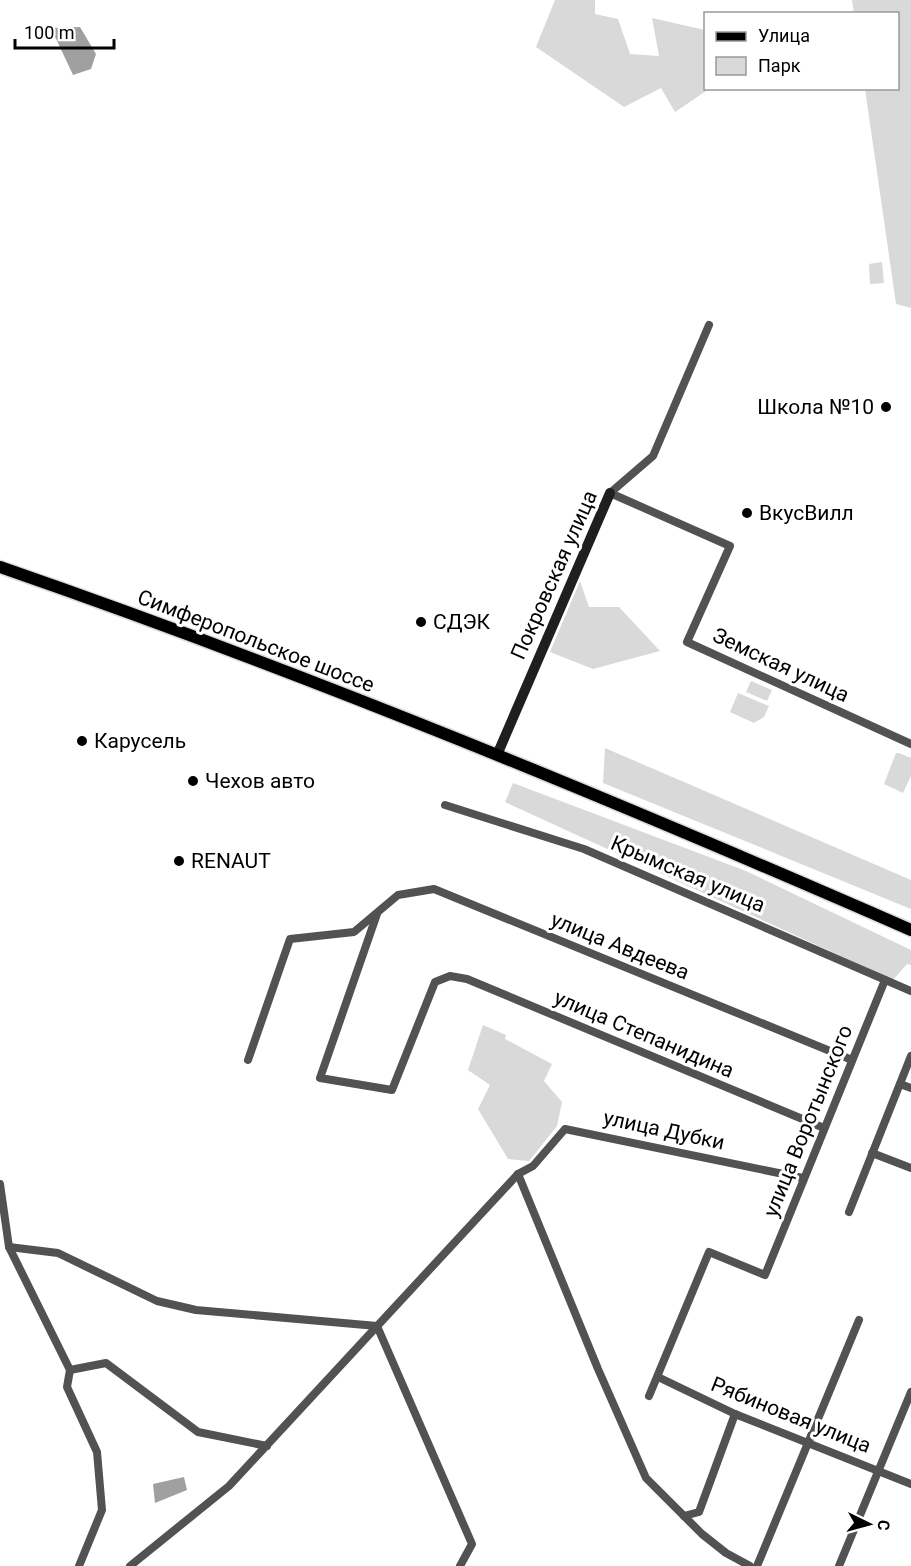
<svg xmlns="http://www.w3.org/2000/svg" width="911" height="1566" font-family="Roboto,sans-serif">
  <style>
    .green { fill: #d9d9d9 }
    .water { fill: #a0a0a0 }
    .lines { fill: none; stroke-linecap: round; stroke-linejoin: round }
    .primary-casing { stroke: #dbdbdb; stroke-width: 15 }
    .street { stroke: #525252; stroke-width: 8 }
    .secondary { stroke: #1f1f1f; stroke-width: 10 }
    .primary { stroke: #000; stroke-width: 12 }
    .poi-dot { fill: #000; stroke: #fff; stroke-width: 2 }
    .labels { text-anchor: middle; stroke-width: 6; stroke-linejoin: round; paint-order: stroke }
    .poi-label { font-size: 21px; fill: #000; stroke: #fff; text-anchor: start }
    .street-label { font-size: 21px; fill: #000; stroke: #fff }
  </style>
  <rect width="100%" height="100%" fill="#fff"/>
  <g class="green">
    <polygon points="555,0 595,0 595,14 618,19 630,54 659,56 652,18 705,30 706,88 709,89 675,112 661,88 624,107 536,47"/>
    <polygon points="852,0 911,0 911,308 896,304 865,89 898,88 898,14 854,13"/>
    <polygon points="882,262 884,283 870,284 869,264"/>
    <polygon points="580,581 589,607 619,607 660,651 593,669 550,652"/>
    <polygon points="751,681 772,690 767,701 746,692"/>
    <polygon points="738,693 769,706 764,717 754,723 730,712"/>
    <polygon points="605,748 911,880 911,909 603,783"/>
    <polygon points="896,753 899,753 911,758 911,776 903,793 884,784"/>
    <polygon points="513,783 746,871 911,950 911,965 907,964 893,980 505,802"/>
    <polygon points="483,1025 506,1035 505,1039 552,1064 544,1081 562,1102 557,1126 529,1161 508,1159 478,1109 490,1085 468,1070"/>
  </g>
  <g class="water">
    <polygon points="80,27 96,54 91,69 73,75 51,28"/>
    <polygon points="184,1477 187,1490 155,1503 153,1484"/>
  </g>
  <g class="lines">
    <defs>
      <path id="primary" d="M0,567c309,107 611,232 911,363"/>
    </defs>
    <use href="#primary" class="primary-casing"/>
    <g class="street">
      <polyline points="709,325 653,456 610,493 730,546 687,642 911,744"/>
      <polyline points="445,805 584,849 911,991"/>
      <polyline points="377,914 320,1078 392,1090 435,982 450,976 467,979 824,1128"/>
      <polyline points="248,1060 290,939 354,932 398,895 434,889 852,1060"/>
      <polyline points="900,1084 911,1088"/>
      <polyline points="872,1153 911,1168"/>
      <polyline points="518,1174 598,1369 646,1478 702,1534 726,1553 750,1566"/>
      <polyline points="0,1184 9,1247 70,1370 67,1387 97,1452 102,1510 79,1566"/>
      <polyline points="849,1212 911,1056"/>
      <polyline points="9,1247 58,1253 157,1301 196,1310 377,1326 472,1544 460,1566"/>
      <polyline points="70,1370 106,1363 198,1432 267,1446"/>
      <polyline points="658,1377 735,1414 911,1484"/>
      <polyline points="649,1396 709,1252 765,1275 885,980"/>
      <polyline points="684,1516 699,1512 735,1414"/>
      <polyline points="130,1566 229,1486 518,1174 533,1166 565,1129 803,1178"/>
      <polyline points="757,1566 859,1320"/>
      <polyline points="839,1566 911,1392"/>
    </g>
    <polyline class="secondary" points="497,755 610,493"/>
    <use href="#primary" class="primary"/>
  </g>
  <g class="poi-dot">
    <circle cx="886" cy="407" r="6"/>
    <circle cx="747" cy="513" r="6"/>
    <circle cx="421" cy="622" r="6"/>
    <circle cx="82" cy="741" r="6"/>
    <circle cx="193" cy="781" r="6"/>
    <circle cx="179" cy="861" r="6"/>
  </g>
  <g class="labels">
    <g class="poi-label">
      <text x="874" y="414" text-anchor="end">Школа №10</text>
      <text x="759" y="520">ВкусВилл</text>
      <text x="433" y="629">СДЭК</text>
      <text x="94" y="748">Карусель</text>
      <text x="205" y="788">Чехов авто</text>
      <text x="191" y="868">RENAUT</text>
    </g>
    <g class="street-label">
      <text transform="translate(554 575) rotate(-66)" y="7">Покровская улица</text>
      <text transform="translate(256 641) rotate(21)" y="7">Симферопольское шоссе</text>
      <text transform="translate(781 665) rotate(25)" y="7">Земская улица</text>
      <text transform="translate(688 874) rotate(23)" y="7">Крымская улица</text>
      <text transform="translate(620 946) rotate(22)" y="7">улица Авдеева</text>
      <text transform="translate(644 1034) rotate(23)" y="7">улица Степанидина</text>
      <text transform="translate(808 1121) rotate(-68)" y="7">улица Воротынского</text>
      <text transform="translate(664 1130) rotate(12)" y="7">улица Дубки</text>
      <text transform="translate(791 1415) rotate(22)" y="7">Рябиновая улица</text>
    </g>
  </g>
  <rect x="704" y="12" width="195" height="78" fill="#ffffff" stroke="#999999" stroke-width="1.5"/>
  <rect x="716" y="32" width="30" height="9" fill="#000000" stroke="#999999" stroke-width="1.5"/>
  <text x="758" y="42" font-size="18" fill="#000000">Улица</text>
  <rect x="716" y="57" width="30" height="18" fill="#d9d9d9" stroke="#999999" stroke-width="1.5"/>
  <text x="758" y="72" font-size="18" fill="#000000">Парк</text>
  <g transform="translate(869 1524) rotate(95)" stroke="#ffffff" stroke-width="4.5" paint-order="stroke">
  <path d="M0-4.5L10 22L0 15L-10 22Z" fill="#000000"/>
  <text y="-9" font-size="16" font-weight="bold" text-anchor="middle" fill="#000000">С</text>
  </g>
  <path d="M15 39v9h99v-9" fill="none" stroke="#000000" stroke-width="3"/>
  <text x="24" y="39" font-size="18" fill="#000000" stroke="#ffffff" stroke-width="4.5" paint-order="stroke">100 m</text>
</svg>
